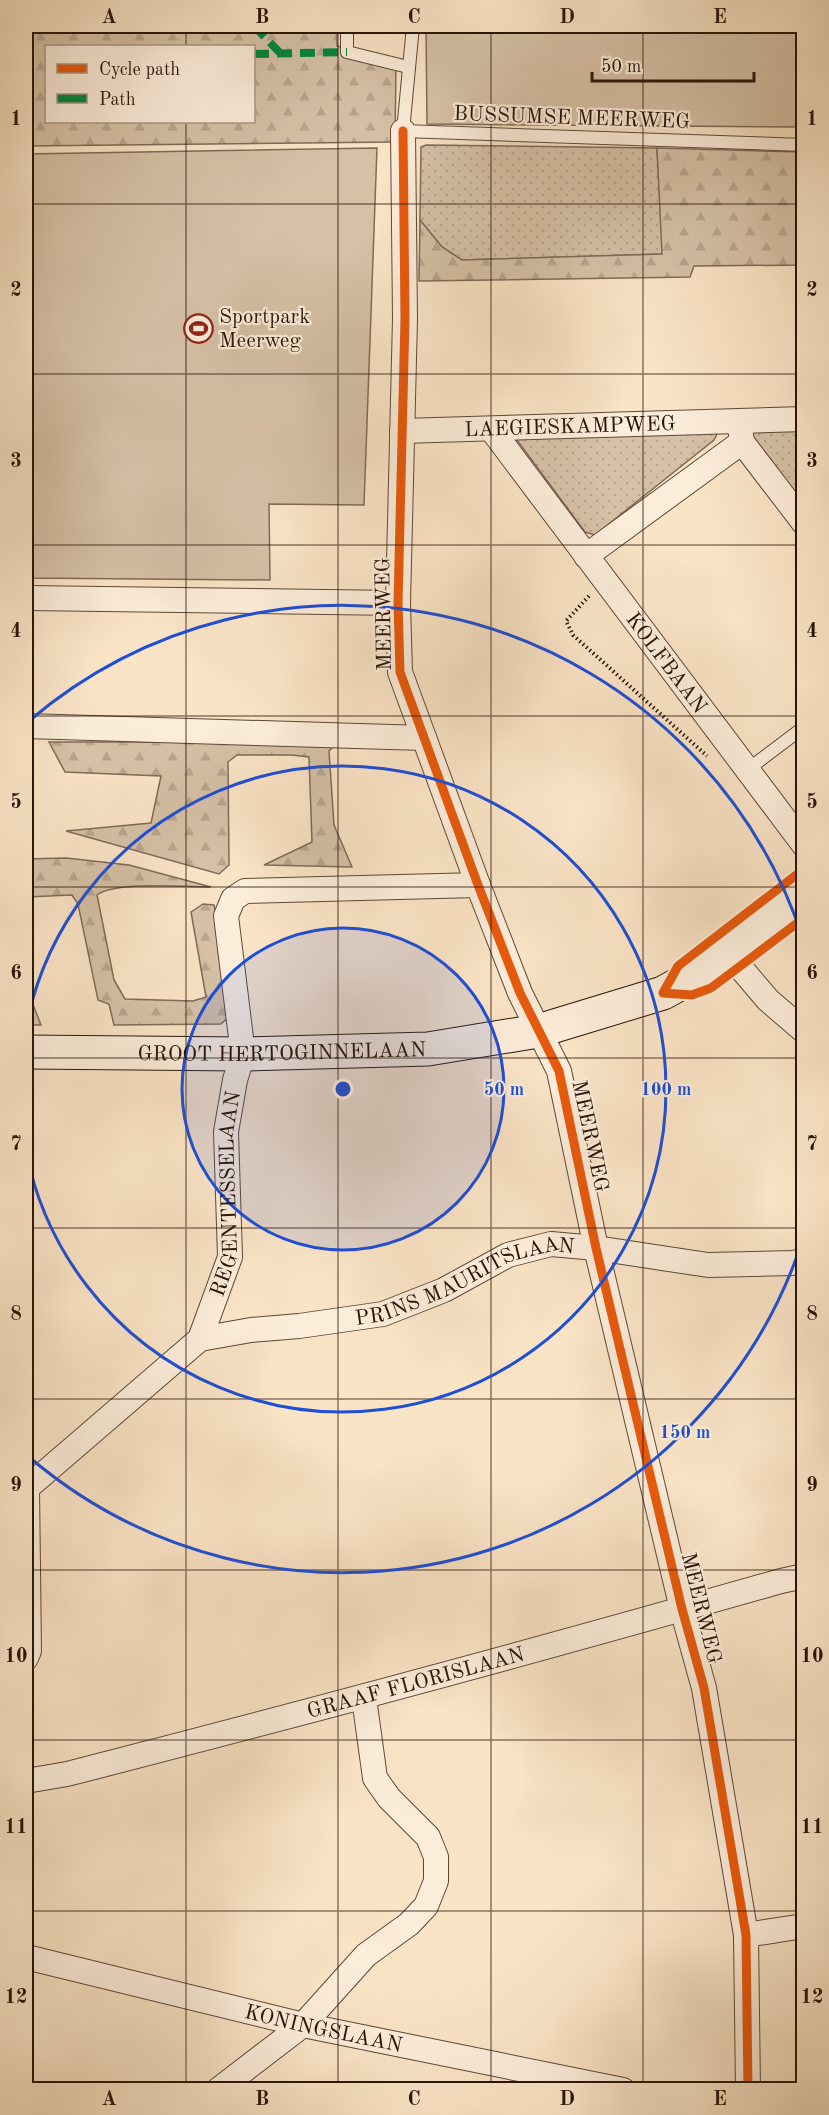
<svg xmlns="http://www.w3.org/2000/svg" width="829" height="2115" font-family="'Old Standard TT',serif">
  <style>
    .grass { fill: url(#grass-dots); stroke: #806a58; stroke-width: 1.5 }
    .forest { fill: url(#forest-firs); stroke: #806a58; stroke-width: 1.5; fill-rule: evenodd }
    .green { fill: #d6c1a6; stroke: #806a58; stroke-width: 1.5 }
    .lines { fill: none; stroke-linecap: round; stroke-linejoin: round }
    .service-casing { stroke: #5d4838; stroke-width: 14 }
    .minor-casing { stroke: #5d4838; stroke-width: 26 }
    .secondary-casing { stroke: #291409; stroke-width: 35 }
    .path { stroke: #291409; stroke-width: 4; stroke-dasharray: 1.5 3; stroke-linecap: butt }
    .service { stroke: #fcedda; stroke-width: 12 }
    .minor { stroke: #fcedda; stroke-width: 24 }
    .secondary { stroke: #fcedda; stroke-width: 33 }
    .quiet { stroke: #00873e; stroke-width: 8; stroke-dasharray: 15 8; stroke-linecap: butt }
    .cycleway-casing { stroke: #fcedda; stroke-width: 13 }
    .cycleway { stroke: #e8590c; stroke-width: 9 }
    .grid { fill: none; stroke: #291409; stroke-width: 1.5; stroke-opacity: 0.55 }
    .ring { fill: none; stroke: #1d4ed8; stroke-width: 3 }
    .labels { text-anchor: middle; stroke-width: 4.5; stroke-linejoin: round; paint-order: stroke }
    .street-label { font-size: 21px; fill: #291409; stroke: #fcedda }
    .poi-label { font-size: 21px; fill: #291409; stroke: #fcedda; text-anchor: start }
    .centre { fill: #1d4ed8; stroke: #fcedda; stroke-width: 3 }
    .ring-label { font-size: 18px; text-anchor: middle; font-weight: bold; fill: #1d4ed8; stroke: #fcedda; stroke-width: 4.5; stroke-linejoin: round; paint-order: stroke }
    .neatline { fill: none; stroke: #291409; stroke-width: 2 }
    .grid-label { font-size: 20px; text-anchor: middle; font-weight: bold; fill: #291409 }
  </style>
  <defs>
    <pattern id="grass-dots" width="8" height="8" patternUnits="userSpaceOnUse" patternTransform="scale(1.5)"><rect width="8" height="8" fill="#d6c1a6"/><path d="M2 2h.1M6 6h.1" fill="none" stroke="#b8a58e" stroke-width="1.8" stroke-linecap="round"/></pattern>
    <pattern id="forest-firs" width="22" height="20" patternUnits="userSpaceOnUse" patternTransform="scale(1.5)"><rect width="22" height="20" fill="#d6c1a6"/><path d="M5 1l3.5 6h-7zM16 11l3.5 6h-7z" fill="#b8a58e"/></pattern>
  </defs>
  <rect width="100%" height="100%" fill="#fae4c6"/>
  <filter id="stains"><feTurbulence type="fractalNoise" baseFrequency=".00333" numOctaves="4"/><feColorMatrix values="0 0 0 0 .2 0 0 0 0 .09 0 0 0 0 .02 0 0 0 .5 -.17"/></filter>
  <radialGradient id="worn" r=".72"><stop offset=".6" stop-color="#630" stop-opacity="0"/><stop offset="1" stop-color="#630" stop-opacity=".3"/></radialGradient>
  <g class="grass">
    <polygon points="426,145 657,148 663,254 462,260 442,247 420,220 421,147"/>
    <polygon points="803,417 803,503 752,437 754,430"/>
    <polygon points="719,430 714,440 595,535 585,532 517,440 518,434"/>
  </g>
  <g class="forest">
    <path d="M26,26h311v20l59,16 -1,80 -369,4zM46,46h208v76h-208z"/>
    <polygon points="657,148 803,152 803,265 694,266 690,277 419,281 420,220 442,247 462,260 662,254"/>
    <polygon points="49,742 338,742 329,751 334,825 352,867 264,865 312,842 309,757 292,755 237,755 228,762 229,865 219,874 66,831 151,823 161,776 65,772"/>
    <path d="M66,858l63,7 82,22c-25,0 -95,-6 -114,8l17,85 11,19 68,2 13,-4 -15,-85 12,-8 11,1 18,109 -11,10 -107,1 -5,-21 -11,-4 -20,-96 -6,-9 -46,2v-38z"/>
    <polygon points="26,987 41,1025 26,1025"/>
  </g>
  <g class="green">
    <polygon points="426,26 803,26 803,127 427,124"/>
    <polygon points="377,148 364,505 269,504 270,580 26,578 26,154"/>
  </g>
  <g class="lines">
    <defs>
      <g id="service">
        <polyline points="347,26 347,52 408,67"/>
        <polyline points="413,26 403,131 804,145"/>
        <polyline points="747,770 804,727"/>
      </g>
      <g id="minor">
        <polyline points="403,131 405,318 398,603 400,672 478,885 520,993 559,1071 596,1248 682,1609 704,1688 746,1935 748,2090"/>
        <polyline points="740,427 742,442 804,523"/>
        <path id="s1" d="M492,430l312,415"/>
        <path id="s2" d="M402,431l402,-12"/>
        <polyline points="586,556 742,442"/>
        <polyline points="26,598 398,603"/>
        <polyline points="26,726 424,738"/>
        <polyline points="728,953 768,1000 804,1031"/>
        <path id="s3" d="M200,1339l51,-9 48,-4 84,-12 61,-24 64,-35 43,-11 45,4 112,17 84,-2 12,-2"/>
        <path id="s4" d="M26,1658l3,-7 -2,-163 173,-149 30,-82 -4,-125 9,-52 8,-26 -17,-138 7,-17 12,-8 233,-6"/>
        <path id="s5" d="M26,1781l41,-7c238,-61 476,-125 714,-193l23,-5"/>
        <polyline points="746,1935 804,1926"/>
        <path id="s6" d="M26,1957l277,68 320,65"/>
        <polyline points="218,2090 303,2025 366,1955 409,1924 426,1906 436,1881 436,1857 428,1837 389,1798 375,1778 364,1698"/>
      </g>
      <g id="secondary">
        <path id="s7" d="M26,1052l217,2 185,-5 110,-18 125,-38 36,-20 29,-20 30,-27 46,-34"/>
      </g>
    </defs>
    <use href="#service" class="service-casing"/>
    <use href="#minor" class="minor-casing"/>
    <use href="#secondary" class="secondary-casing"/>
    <polyline class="path" points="589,596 566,621 573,635 707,756"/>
    <use href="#service" class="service"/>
    <use href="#minor" class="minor"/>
    <use href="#secondary" class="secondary"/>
    <g class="quiet">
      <polyline points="254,26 282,55"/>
      <polyline points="254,54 347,52"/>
    </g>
    <defs>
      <g id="cycleway">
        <polyline points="403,131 405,318 398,603 400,672 478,885 520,993 559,1071 596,1248 682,1609 704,1688 746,1935 748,2090"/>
        <polyline points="804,869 678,966 663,993 692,995 711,988 804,918"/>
      </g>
    </defs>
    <use href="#cycleway" class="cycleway-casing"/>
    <use href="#cycleway" class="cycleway"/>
  </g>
  <path class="grid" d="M186,26v20M338,26v2064M491,26v2064M643,26v2064M186,122v1968M26,204h778M26,374h778M26,545h778M26,716h778M26,887h778M26,1058h778M26,1228h778M26,1399h778M26,1570h778M26,1740h778M26,1911h778"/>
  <circle cx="343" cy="1089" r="161" fill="#1d4ed8" fill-opacity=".12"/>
  <g class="ring">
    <circle cx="343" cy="1089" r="161"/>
    <path d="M26 1027A323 323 0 1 1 26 1151"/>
    <path d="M803 1239A484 484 0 0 1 29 1457M29 721A484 484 0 0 1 803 939"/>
  </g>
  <defs>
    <symbol id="stadium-ring" viewBox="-11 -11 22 22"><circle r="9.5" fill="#fcedda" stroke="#8f2418" stroke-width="1.5"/><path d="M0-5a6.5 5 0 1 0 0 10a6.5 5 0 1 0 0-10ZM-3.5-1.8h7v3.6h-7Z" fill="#8f2418"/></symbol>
  </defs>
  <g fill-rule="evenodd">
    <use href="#stadium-ring" x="182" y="312" width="33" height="33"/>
  </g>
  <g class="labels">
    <g class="street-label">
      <text transform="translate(572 117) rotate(2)" y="7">BUSSUMSE MEERWEG</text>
      <text dy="7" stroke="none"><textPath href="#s2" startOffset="168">LAEGIESKAMPWEG</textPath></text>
      <text transform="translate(383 614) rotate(-91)" y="7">MEERWEG</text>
      <text dy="7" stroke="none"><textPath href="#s1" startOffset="291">KOLFBAAN</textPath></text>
      <text dy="7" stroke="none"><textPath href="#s7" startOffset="256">GROOT HERTOGINNELAAN</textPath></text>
      <text transform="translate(591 1136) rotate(78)" y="7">MEERWEG</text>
      <text dy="7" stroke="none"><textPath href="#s4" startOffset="549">REGENTESSELAAN</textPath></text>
      <text dy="7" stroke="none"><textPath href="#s3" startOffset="274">PRINS MAURITSLAAN</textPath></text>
      <text transform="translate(702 1608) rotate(76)" y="7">MEERWEG</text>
      <text dy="7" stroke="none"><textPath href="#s5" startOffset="402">GRAAF FLORISLAAN</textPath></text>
      <text dy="7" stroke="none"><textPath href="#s6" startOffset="306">KONINGSLAAN</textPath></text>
    </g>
    <g class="poi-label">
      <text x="219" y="323">Sportpark<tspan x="219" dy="24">Meerweg</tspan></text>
    </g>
  </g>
  <circle cx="343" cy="1089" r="9" class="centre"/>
  <g class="ring-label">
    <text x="504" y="1095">50 m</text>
    <text x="666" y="1095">100 m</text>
    <text x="685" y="1438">150 m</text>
  </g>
  <rect width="829" height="2115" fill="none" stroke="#fae4c6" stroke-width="66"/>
  <rect x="45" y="45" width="210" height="78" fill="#fcedda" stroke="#a89686" stroke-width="1.5"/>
  <rect x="57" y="64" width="30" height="9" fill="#e8590c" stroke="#a89686" stroke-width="1.5"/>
  <text x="99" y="75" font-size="18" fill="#291409">Cycle path</text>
  <rect x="57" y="94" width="30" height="9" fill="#00873e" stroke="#a89686" stroke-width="1.5"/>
  <text x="99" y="105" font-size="18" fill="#291409">Path</text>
  <path d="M592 72v9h162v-9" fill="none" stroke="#291409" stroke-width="3"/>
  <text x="601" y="72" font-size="18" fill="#291409" stroke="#fcedda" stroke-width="4.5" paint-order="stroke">50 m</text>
  <rect x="33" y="33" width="763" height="2049" class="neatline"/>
  <g class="grid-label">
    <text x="109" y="23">A</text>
    <text x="262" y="23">B</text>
    <text x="414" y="23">C</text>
    <text x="567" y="23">D</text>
    <text x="720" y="23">E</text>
    <text x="16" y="125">1</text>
    <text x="812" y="125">1</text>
    <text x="16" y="296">2</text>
    <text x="812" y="296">2</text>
    <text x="16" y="467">3</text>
    <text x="812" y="467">3</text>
    <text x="16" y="637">4</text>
    <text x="812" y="637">4</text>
    <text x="16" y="808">5</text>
    <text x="812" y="808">5</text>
    <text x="16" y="979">6</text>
    <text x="812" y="979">6</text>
    <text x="16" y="1150">7</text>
    <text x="812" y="1150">7</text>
    <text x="16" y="1320">8</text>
    <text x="812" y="1320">8</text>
    <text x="16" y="1491">9</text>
    <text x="812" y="1491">9</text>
    <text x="16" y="1662">10</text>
    <text x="812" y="1662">10</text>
    <text x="16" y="1833">11</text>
    <text x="812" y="1833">11</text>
    <text x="16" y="2003">12</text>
    <text x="812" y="2003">12</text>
    <text x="109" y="2105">A</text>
    <text x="262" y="2105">B</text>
    <text x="414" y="2105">C</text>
    <text x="567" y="2105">D</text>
    <text x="720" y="2105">E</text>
  </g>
  <rect width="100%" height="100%" filter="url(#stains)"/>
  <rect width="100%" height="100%" fill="url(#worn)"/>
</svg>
